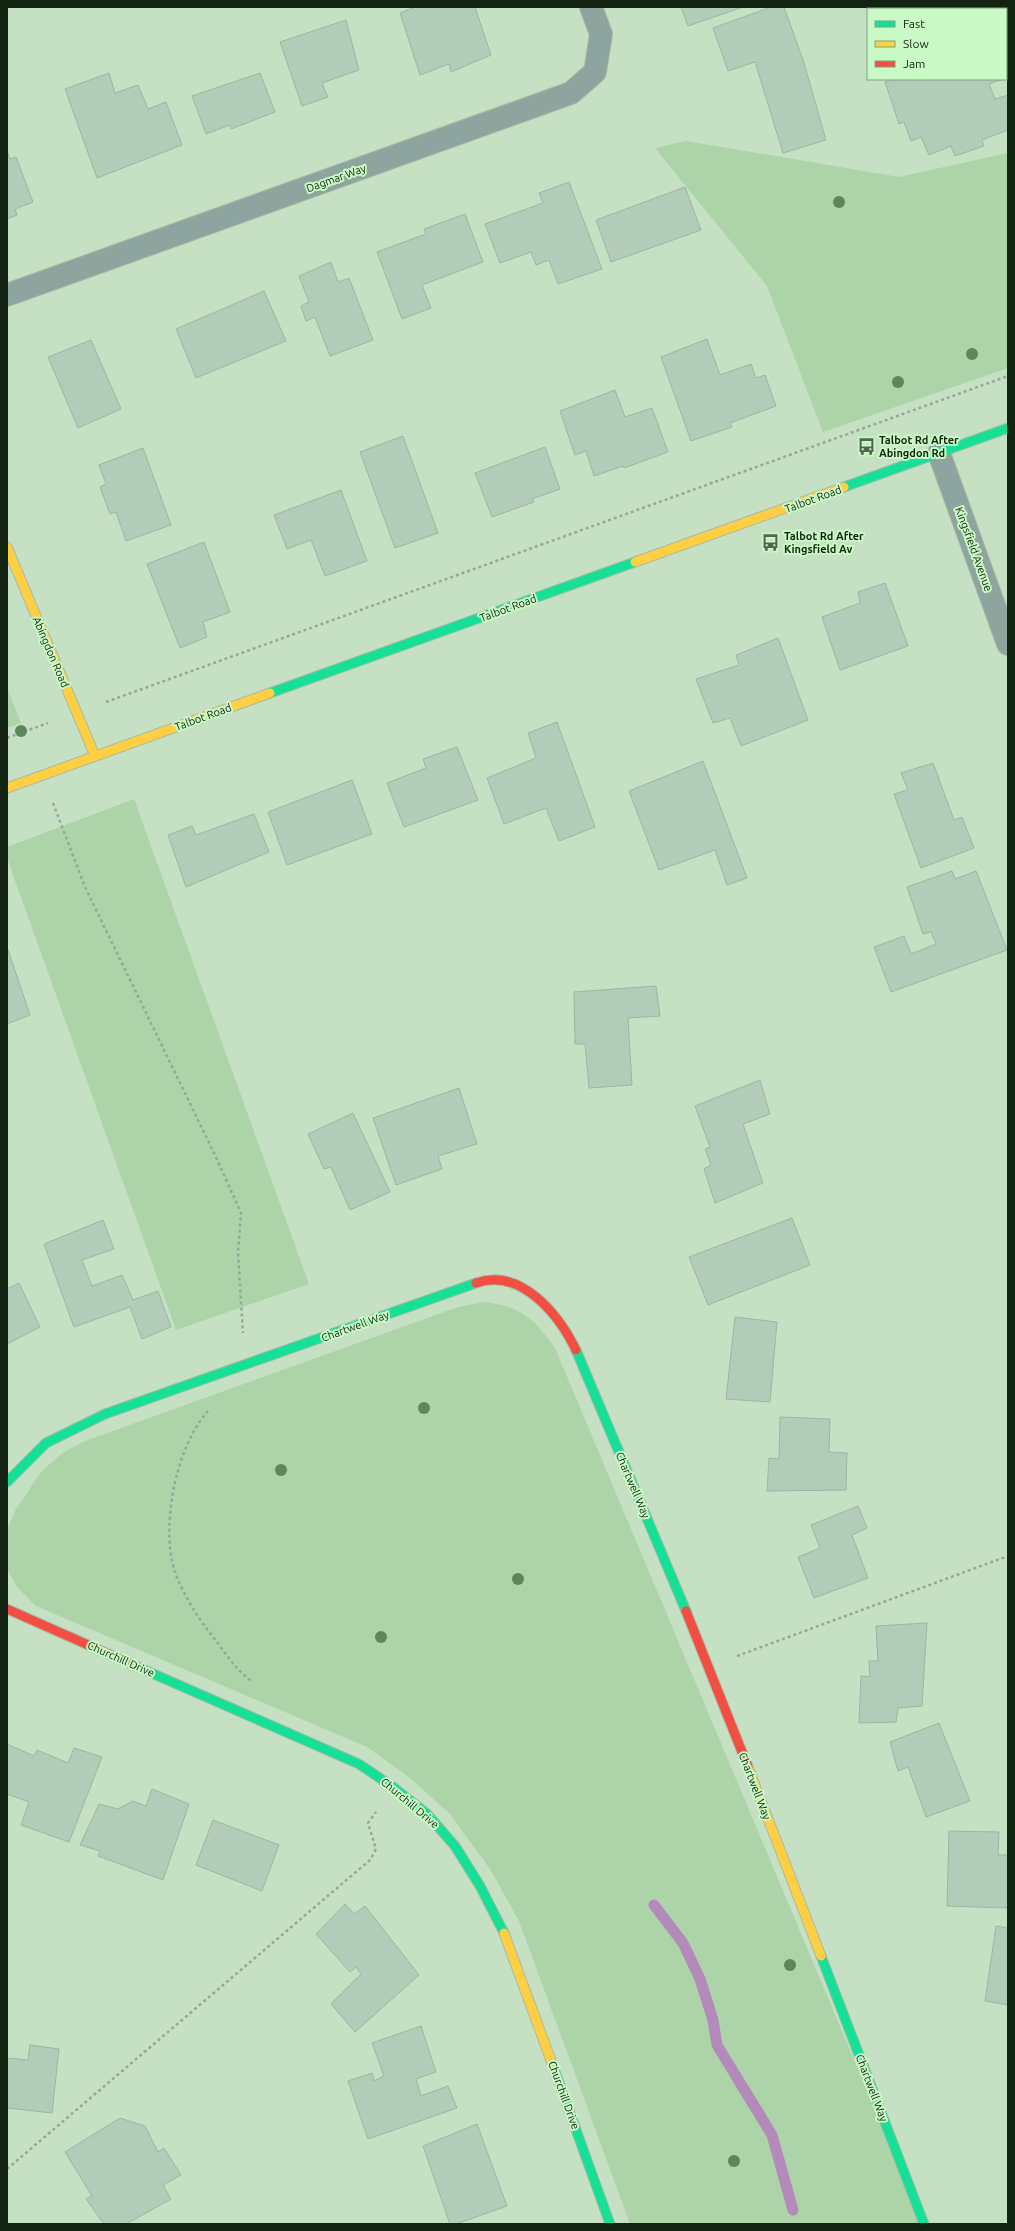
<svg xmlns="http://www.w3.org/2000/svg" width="1015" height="2231" font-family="Ubuntu,sans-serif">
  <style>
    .green { fill: #acd4a8 }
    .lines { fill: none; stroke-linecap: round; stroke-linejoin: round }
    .stream { stroke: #b48aba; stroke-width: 11 }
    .building { fill: #b3ccb9; stroke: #9cb6a2 }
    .street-casing { stroke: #a7bca5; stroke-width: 24 }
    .fast-casing { stroke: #a7bca5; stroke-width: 11 }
    .slow-casing { stroke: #a7bca5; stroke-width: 11 }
    .jam-casing { stroke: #a7bca5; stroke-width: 11 }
    .path { stroke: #93a89d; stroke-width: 2.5; stroke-dasharray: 3 3; stroke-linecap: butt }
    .street { stroke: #8ea49e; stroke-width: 22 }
    .fast { stroke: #16e098; stroke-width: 9 }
    .slow { stroke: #ffcf43; stroke-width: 9 }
    .jam { stroke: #f24e42; stroke-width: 9 }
    .tree { fill: #5c875a }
    .labels { text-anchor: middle; stroke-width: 4; stroke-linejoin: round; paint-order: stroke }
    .street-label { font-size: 11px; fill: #122411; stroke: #c9f9c4 }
    .poi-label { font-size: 11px; font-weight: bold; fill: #122411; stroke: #c9f9c4; text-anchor: start }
  </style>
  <rect width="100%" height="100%" fill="#c6e0c3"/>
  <g class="green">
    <polygon points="686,141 899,177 1008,153 1008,368 823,432 767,286 655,148"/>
    <polygon points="7,688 21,723 7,728"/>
    <polygon points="134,799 309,1284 176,1330 7,858 7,847"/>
    <path d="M484,1302c36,4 50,16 71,46l368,876h-293l-111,-303 -29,-52 -40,-55 -40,-36 -43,-31 -331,-141 -19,-19 -10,-18v-39l8,-19 26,-39 21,-19 23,-12 373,-134z"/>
  </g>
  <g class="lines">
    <polyline class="stream" points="654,1905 683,1943 700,1979 713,2020 717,2045 772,2135 793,2210"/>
  </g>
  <g class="building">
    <polygon points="415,7 475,7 491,55 451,72 449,64 420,75 400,13"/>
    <polygon points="681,7 743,7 688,26"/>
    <polygon points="771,7 784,7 804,63 826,140 783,153 755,62 728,71 713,28"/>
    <polygon points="916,7 966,7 967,9 917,9"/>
    <polygon points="346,20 359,70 322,83 328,97 302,106 280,42"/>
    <polygon points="1006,34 1008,35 1008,77 1006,78"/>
    <polygon points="109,73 115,93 138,85 148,109 166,102 182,145 97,178 65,89"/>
    <polygon points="260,73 275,112 231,129 230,125 206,134 192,96"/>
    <polygon points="893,79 1004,79 989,84 995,99 1008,95 1008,130 982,140 984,146 955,156 951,146 929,155 921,137 911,141 904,122 899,124 885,82"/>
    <polygon points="7,151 10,159 16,157 33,202 15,209 17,215 7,219"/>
    <polygon points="569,182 602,269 558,284 549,260 536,265 531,252 500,263 485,224 543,203 539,193"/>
    <polygon points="685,187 701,230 611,262 596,220"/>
    <polygon points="465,214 483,262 422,285 431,308 402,319 377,252 426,234 424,229"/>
    <polygon points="331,262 338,282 349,278 373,340 330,356 315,317 306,321 301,306 309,302 299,276"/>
    <polygon points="264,291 286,341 196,378 176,329"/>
    <polygon points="707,339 720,375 751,364 756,378 765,375 776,406 730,423 732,427 691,441 661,357"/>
    <polygon points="91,340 121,409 78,428 48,357"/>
    <polygon points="615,390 625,417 652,408 668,452 624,468 623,466 594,476 586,451 575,455 560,411"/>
    <polygon points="403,436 438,533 395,548 360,452"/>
    <polygon points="545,447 560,489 532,499 534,502 492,517 475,473"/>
    <polygon points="143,448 171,525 126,541 116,512 110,514 100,487 106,484 99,465"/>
    <polygon points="341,490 367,561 325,576 311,540 287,549 274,515"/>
    <polygon points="204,542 230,612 203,622 207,637 180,648 147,564"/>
    <polygon points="885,583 908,646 840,670 822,617 860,603 858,592"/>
    <polygon points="778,638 808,720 741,746 730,718 713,723 696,679 739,665 736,655"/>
    <polygon points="557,722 595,827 559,841 546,808 504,824 487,778 536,758 528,733"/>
    <polygon points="457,747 478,800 404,827 387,783 426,768 423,759"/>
    <polygon points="703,761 747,878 727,885 715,850 659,870 629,791"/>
    <polygon points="933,763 954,820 962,817 974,848 921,868 894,794 908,790 901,773"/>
    <polygon points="352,780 372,834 287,865 268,812"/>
    <polygon points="254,814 269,852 186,887 168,835 192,826 196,835"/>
    <polygon points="952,871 955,879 976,871 1007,950 891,992 874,947 904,936 911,954 936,944 931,932 923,934 907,887"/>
    <polygon points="7,947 30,1015 7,1024"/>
    <polygon points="656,986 660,1016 628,1018 632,1085 589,1088 585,1044 575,1044 574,992"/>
    <polygon points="760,1080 770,1114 743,1124 763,1183 715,1203 704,1169 711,1165 705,1149 710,1147 695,1106"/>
    <polygon points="459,1088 477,1144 438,1156 442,1169 396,1185 373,1118"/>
    <polygon points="353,1113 390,1192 350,1210 331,1167 324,1169 308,1134"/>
    <polygon points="792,1218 810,1265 708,1305 689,1257"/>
    <polygon points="103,1220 114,1249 82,1260 92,1286 122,1275 133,1300 158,1291 171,1327 142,1339 130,1307 74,1327 44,1244"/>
    <polygon points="19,1283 40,1327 7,1344 7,1289"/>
    <polygon points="735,1317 777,1322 770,1402 726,1399"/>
    <polygon points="780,1417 830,1419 829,1452 847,1453 846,1490 767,1491 769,1458 779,1459"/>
    <polygon points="858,1506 867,1528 852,1535 868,1578 814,1598 798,1557 820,1548 811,1525"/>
    <polygon points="927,1623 922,1706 898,1708 896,1722 859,1723 861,1676 870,1677 869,1661 878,1661 876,1626"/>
    <polygon points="939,1723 970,1801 926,1817 908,1767 898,1771 890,1742"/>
    <polygon points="7,1744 34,1756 37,1750 68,1763 74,1748 102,1757 69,1842 21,1825 29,1802 7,1794"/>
    <polygon points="152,1789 189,1804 163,1880 98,1856 100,1851 80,1845 99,1804 118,1809 133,1801 146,1806"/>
    <polygon points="213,1820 279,1845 262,1891 196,1865"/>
    <polygon points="949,1831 999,1832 998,1855 1008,1855 1008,1908 947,1906"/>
    <polygon points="345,1904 354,1914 365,1906 419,1975 355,2032 331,2004 361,1974 356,1967 350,1972 316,1934"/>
    <polygon points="996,1926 1008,1928 1008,2005 985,2001"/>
    <polygon points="421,2026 436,2072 416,2079 421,2096 448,2086 457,2108 368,2139 348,2081 372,2073 374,2081 384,2076 372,2043"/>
    <polygon points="30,2045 59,2049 52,2113 7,2108 7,2058 28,2060"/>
    <polygon points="120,2118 145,2126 158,2152 164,2148 181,2175 163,2185 171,2199 126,2224 104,2224 86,2199 92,2196 65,2152"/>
    <polygon points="477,2124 507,2206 456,2224 450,2224 423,2146"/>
  </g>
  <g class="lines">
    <defs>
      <g id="street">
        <polyline points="7,295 571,93 595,72 601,34 591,7"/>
        <polyline points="939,453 1008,644"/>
      </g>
      <g id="fast">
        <polyline points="844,487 1008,428"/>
        <polyline points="270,693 635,562"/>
        <polyline points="576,1350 686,1611"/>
        <polyline points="7,1482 46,1443 105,1414 476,1283"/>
        <polyline points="140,1668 359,1764 393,1787 426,1813 455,1846 480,1886 504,1933"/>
        <polyline points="821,1956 924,2224"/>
        <polyline points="553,2066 610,2224"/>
      </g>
      <g id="slow">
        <polyline points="7,547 95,756"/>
        <polyline points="635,562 844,487"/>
        <polyline points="7,788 270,693"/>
        <polyline points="748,1767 821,1956"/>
        <polyline points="504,1933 553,2066"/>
      </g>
      <g id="jam">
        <path d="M476,1283c45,-16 83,32 100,67"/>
        <polyline points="7,1609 140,1668"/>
        <polyline points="686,1611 748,1767"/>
      </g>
    </defs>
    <use href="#street" class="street-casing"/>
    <use href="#fast" class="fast-casing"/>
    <use href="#slow" class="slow-casing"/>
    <use href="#jam" class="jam-casing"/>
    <g class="path">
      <polyline points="106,702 1008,376"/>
      <polyline points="7,738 48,723"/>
      <polyline points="53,803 85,887 215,1155 241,1213 238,1252 243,1333"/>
      <path d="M208,1411c-32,35 -48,116 -33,161 9,25 25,49 42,70 11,15 21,30 36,40"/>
      <polyline points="737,1656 1008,1556"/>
      <polyline points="7,2169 370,1860 376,1849 368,1823 376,1812"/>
    </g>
    <use href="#street" class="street"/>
    <use href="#fast" class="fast"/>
    <use href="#slow" class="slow"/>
    <use href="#jam" class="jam"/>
  </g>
  <g class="tree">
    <circle cx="839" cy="202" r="6"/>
    <circle cx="972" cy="354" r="6"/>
    <circle cx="898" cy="382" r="6"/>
    <circle cx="21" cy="731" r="6"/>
    <circle cx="424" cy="1408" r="6"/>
    <circle cx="281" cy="1470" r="6"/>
    <circle cx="518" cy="1579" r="6"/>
    <circle cx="381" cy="1637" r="6"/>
    <circle cx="790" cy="1965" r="6"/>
    <circle cx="734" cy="2161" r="6"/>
  </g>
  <defs>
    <symbol id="bus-bare" viewBox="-9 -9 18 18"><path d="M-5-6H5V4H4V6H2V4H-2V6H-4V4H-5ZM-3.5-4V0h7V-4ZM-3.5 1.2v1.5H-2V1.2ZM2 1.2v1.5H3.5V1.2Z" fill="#51664f" stroke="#c9f9c4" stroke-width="2.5" paint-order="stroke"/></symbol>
  </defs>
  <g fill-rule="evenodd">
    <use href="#bus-bare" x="854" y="434" width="25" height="25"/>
    <use href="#bus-bare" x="758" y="530" width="25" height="25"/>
  </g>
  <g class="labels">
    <g class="street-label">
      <text transform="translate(336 178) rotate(-20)" y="4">Dagmar Way</text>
      <text transform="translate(813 499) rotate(-20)" y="4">Talbot Road</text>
      <text transform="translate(974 549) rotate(70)" y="4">Kingsfield Avenue</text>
      <text transform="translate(508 608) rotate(-20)" y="4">Talbot Road</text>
      <text transform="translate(51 652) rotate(67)" y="4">Abingdon Road</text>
      <text transform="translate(203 717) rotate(-20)" y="4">Talbot Road</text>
      <text transform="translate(355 1326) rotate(-20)" y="4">Chartwell Way</text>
      <text transform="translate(633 1485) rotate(67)" y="4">Chartwell Way</text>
      <text transform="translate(121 1659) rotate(24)" y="4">Churchill Drive</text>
      <text transform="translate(755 1786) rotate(69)" y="4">Chartwell Way</text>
      <text transform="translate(410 1803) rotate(40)" y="4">Churchill Drive</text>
      <text transform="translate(872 2088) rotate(69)" y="4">Chartwell Way</text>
      <text transform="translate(564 2095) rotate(70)" y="4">Churchill Drive</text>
    </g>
    <g class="poi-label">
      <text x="879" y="444">Talbot Rd After<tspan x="879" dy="13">Abingdon Rd</tspan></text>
      <text x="784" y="540">Talbot Rd After<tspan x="784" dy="13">Kingsfield Av</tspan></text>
    </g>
  </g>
  <rect width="1015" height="2231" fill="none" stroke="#122411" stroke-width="16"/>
  <rect x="867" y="8" width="140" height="72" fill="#c9f9c4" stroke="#80a47c"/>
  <rect x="875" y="21" width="20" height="6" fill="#16e098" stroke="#80a47c"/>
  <text x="903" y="28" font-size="12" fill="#122411">Fast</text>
  <rect x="875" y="41" width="20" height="6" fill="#ffcf43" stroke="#80a47c"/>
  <text x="903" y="48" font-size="12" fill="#122411">Slow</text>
  <rect x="875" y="61" width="20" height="6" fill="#f24e42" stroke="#80a47c"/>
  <text x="903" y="68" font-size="12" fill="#122411">Jam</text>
</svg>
